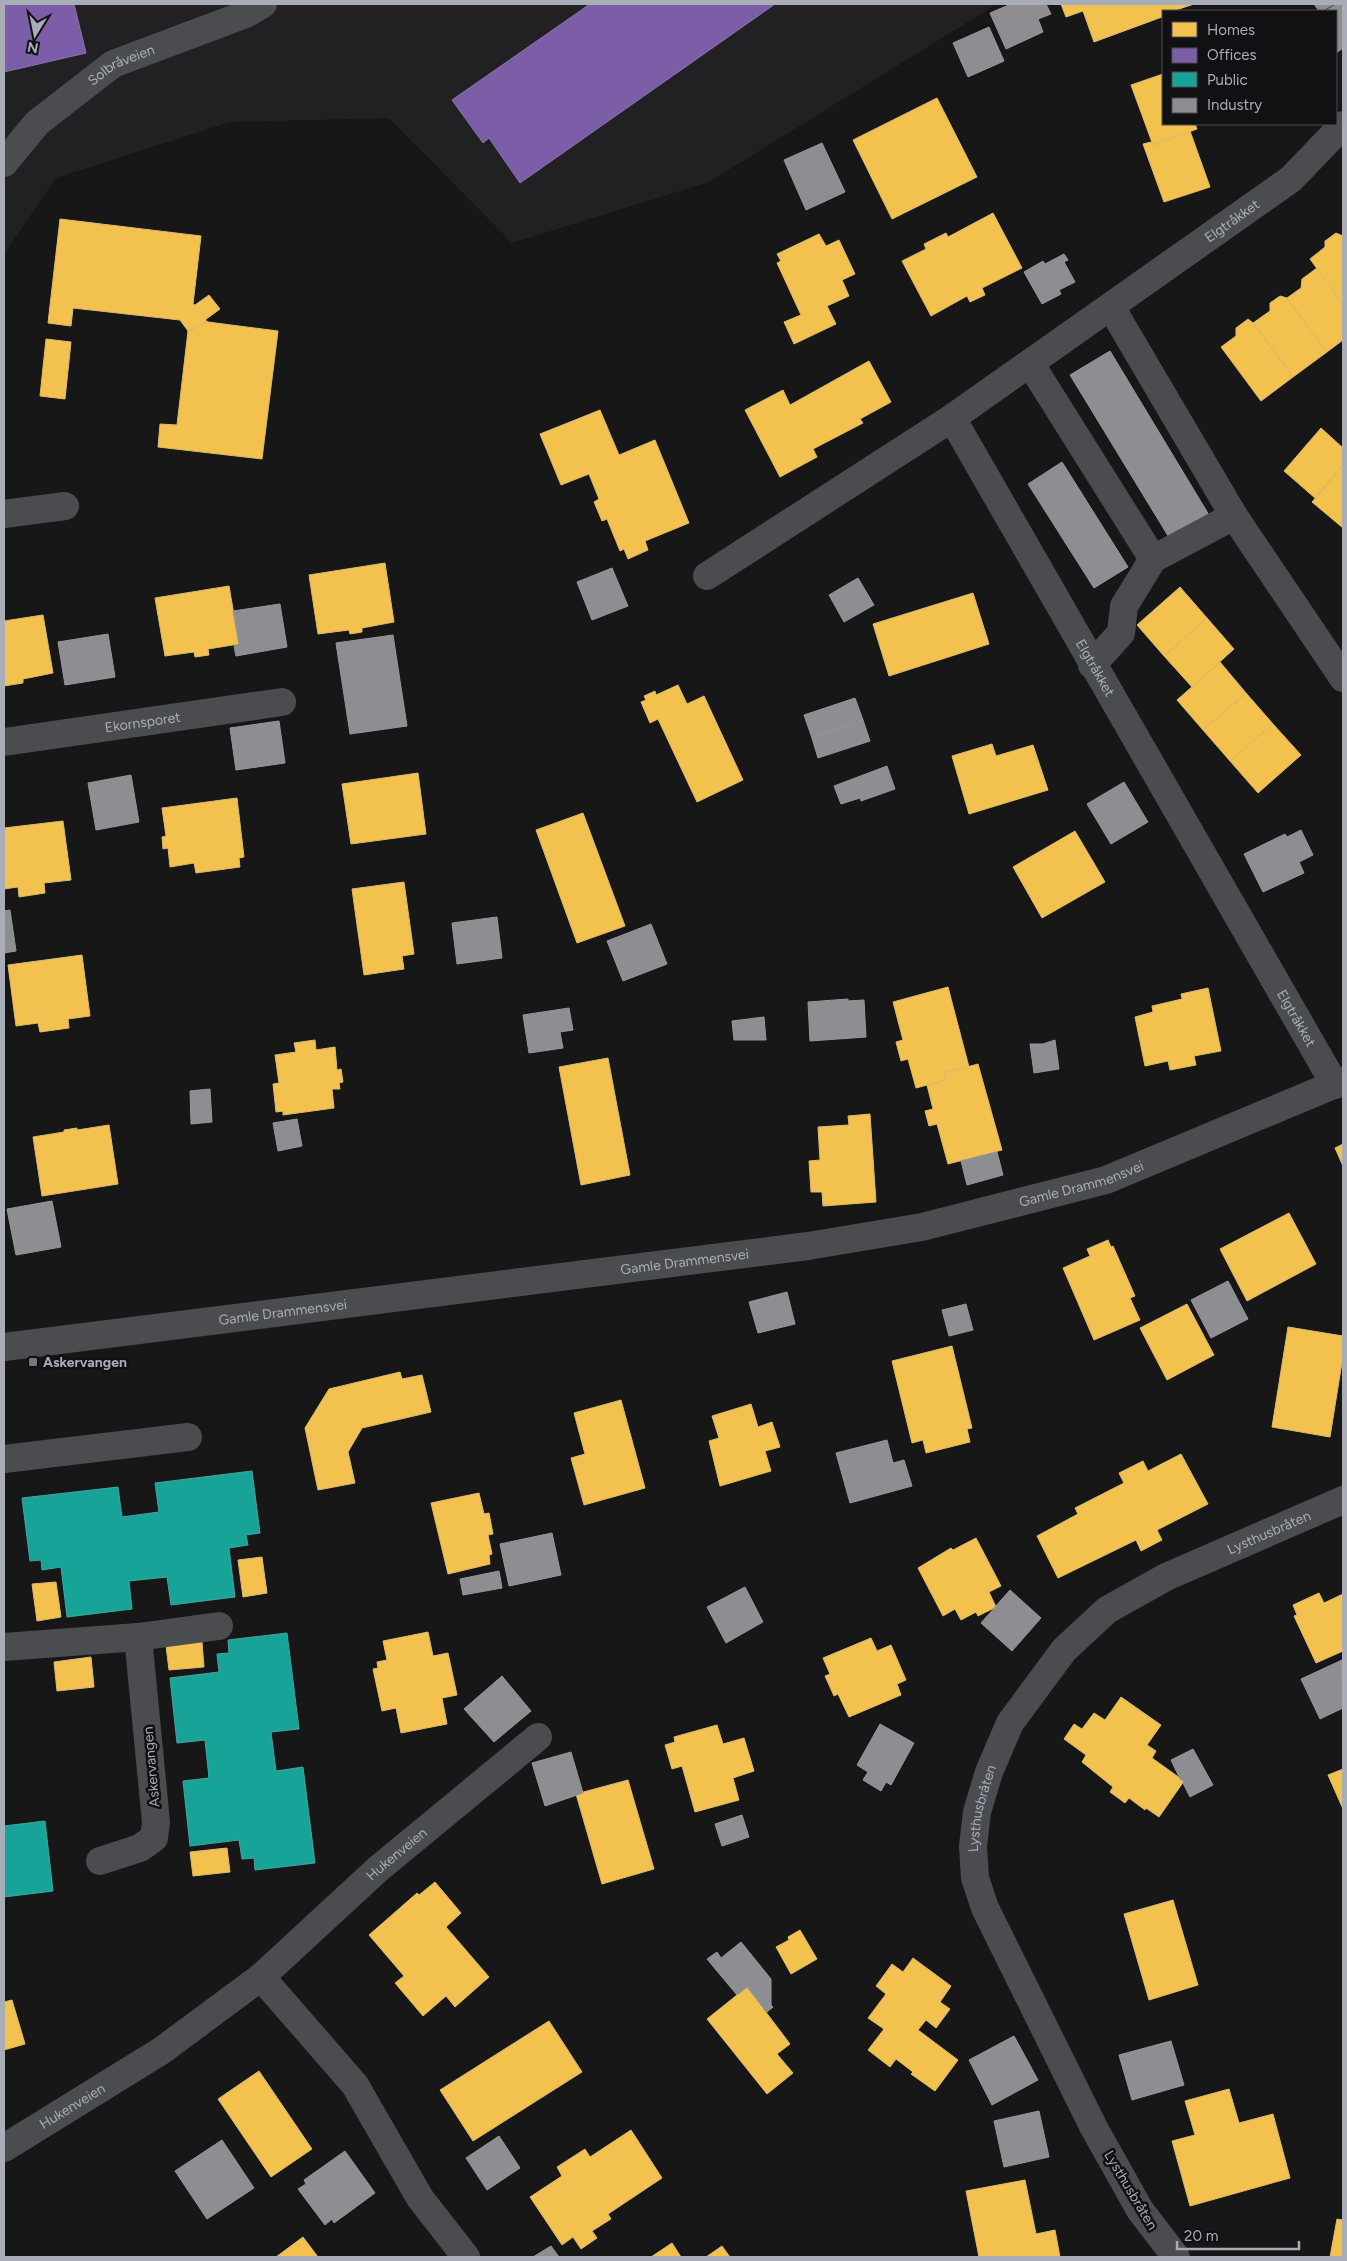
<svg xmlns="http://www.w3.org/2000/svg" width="1347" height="2261" font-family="Figtree,sans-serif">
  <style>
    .built { fill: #212123 }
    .homes { fill: #f2c14e; stroke: #dcbb6e }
    .offices { fill: #7b5ea7; stroke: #8876ac }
    .public { fill: #17a398; stroke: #42a6a2 }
    .industry { fill: #8d8d92; stroke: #95979d }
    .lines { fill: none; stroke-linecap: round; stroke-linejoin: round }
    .minor { stroke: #4b4c50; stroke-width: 28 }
    .poi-dot { fill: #757880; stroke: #111113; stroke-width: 2 }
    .labels { text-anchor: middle; stroke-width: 5; stroke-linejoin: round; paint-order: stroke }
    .street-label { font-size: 14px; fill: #a8adb8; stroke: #111113 }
    .poi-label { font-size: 14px; font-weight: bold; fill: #a8adb8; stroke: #111113; text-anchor: start }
  </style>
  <rect width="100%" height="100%" fill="#171717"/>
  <polygon class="built" points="4,4 997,4 709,182 512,243 389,118 230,122 56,178 4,254"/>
  <g class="homes">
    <polygon points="1061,4 1194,4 1173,11 1163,11 1162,17 1094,42 1083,11 1066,17"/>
    <polygon points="1163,74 1163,124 1195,124 1197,129 1153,145 1131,85"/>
    <polygon points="937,98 977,177 892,219 853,140"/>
    <polygon points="1190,131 1210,187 1164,202 1143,144 1151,142 1153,145"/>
    <polygon points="993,213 1022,268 982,288 985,295 970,302 967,296 931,316 902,261 926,249 924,244 946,233 948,237"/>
    <polygon points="60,219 201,236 193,304 195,305 209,295 220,309 205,320 208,322 188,331 180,320 73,308 71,326 48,323"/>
    <polygon points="1336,233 1343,236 1343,305 1310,259 1325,247 1325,241"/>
    <polygon points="819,234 826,246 839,240 855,274 842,280 849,296 827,306 836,324 794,344 784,322 801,315 777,263 781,261 777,254"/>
    <polygon points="1317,268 1343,305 1343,340 1327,352 1287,298 1301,288 1302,279"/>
    <polygon points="1280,296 1287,298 1327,352 1293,377 1253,323 1270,311 1270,303"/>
    <polygon points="1248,319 1253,323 1293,377 1261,401 1221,347 1236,336 1236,328"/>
    <polygon points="208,322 278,331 262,459 158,447 160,424 177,425 188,331"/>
    <polygon points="46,339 71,342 65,399 40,396"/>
    <polygon points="869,361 891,402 860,419 863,423 813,449 817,457 780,477 745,410 783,390 790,405"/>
    <polygon points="600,410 619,455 655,440 689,523 645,541 648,550 628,559 624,549 620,551 607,519 602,521 594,502 599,499 589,474 561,485 540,434"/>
    <polygon points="1321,428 1343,448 1343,465 1315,498 1284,471"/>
    <polygon points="1343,465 1343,528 1312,502"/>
    <polygon points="385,563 394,622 362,628 362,632 350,634 349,630 318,634 309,575"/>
    <polygon points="229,586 239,644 208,649 209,655 195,657 194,652 165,656 155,598"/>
    <polygon points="1180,587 1207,618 1164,656 1137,625"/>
    <polygon points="973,593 989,644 889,676 873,624"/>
    <polygon points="43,615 53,673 23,679 23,683 4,686 4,621"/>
    <polygon points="1207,618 1234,649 1192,687 1164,656"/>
    <polygon points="1220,662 1246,693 1203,730 1177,700"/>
    <polygon points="678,685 687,704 704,696 743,780 697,802 658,719 650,723 641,702 646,700 644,696 655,691 656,695"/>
    <polygon points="1246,693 1273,724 1230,761 1203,730"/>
    <polygon points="1273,724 1301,755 1258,793 1230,761"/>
    <polygon points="992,744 996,756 1033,745 1048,790 969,814 952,756"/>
    <polygon points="418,773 426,834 351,844 342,784"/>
    <polygon points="237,798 244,857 239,858 240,867 196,873 194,863 170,867 168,848 163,849 162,837 166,836 162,808"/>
    <polygon points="583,813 625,926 577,943 536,830"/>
    <polygon points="63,821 71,880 44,883 45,893 19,897 18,887 4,889 4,828"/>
    <polygon points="1075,831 1105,882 1042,918 1013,867"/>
    <polygon points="404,882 414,954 402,956 404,969 364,975 352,889"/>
    <polygon points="82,955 90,1016 68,1019 69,1028 40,1032 38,1023 16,1026 8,965"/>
    <polygon points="948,987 969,1067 944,1073 946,1080 916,1088 908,1059 901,1061 896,1042 903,1040 893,1002"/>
    <polygon points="1208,988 1221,1051 1194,1056 1196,1065 1170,1070 1168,1061 1145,1066 1135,1017 1153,1012 1152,1006 1182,999 1181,994"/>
    <polygon points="315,1040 316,1050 335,1047 337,1070 341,1069 343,1082 339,1083 340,1089 332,1089 334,1108 283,1115 283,1111 276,1112 273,1084 279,1083 275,1055 296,1052 294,1043"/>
    <polygon points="608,1058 630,1175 581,1185 559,1067"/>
    <polygon points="978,1064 1002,1150 948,1164 937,1124 929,1126 925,1111 933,1109 927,1085 946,1080 944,1073"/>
    <polygon points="870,1114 876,1202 823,1206 822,1192 811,1192 809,1161 820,1160 818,1127 849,1125 848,1116"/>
    <polygon points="109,1125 118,1184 42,1196 33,1137 64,1132 64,1130 77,1128 77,1130"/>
    <polygon points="1343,1144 1343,1166 1335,1148"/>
    <polygon points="1289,1213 1316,1264 1247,1301 1220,1249"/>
    <polygon points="1108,1240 1111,1247 1113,1246 1135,1296 1130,1298 1140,1320 1094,1340 1063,1268 1090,1256 1087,1249"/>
    <polygon points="1187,1304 1214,1355 1167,1380 1140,1328"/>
    <polygon points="1288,1327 1343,1336 1343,1356 1330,1437 1272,1427"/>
    <polygon points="952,1346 972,1428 967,1429 970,1442 926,1453 923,1440 912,1443 892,1361"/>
    <polygon points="400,1372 402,1379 422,1375 431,1412 362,1428 348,1452 355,1483 318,1490 305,1428 329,1389"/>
    <polygon points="621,1400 645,1488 584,1505 571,1458 585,1454 574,1413"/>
    <polygon points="751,1404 758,1427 772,1422 780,1447 765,1451 771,1471 720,1486 709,1441 719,1438 712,1416"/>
    <polygon points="1181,1454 1208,1504 1157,1530 1162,1540 1141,1551 1136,1540 1058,1578 1037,1536 1078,1514 1075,1508 1124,1483 1119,1473 1143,1461 1148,1471"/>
    <polygon points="479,1493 484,1514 489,1513 493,1534 488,1535 492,1554 489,1555 490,1564 448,1574 431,1503"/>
    <polygon points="976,1538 1001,1586 989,1592 996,1607 978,1616 976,1612 961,1620 955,1609 943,1616 918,1568 951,1548 953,1550"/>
    <polygon points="262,1557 267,1593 243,1597 238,1560"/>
    <polygon points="56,1582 61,1617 37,1621 32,1584"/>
    <polygon points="1319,1593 1324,1603 1343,1594 1343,1651 1316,1663 1294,1616 1297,1615 1293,1605"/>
    <polygon points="428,1632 433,1656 448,1653 457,1695 442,1698 447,1724 401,1733 396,1708 382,1711 373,1669 378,1668 377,1662 387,1660 383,1641"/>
    <polygon points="871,1638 877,1651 891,1645 906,1680 897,1684 901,1695 849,1717 838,1694 834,1696 825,1676 830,1674 823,1658"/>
    <polygon points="202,1642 204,1667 169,1670 166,1646"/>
    <polygon points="91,1657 94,1687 57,1691 54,1662"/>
    <polygon points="1121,1697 1161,1725 1147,1745 1156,1751 1152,1758 1184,1781 1159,1817 1146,1808 1145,1810 1129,1798 1125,1803 1110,1792 1113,1787 1082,1762 1086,1755 1064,1739 1074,1724 1082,1729 1094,1713 1105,1720"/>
    <polygon points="717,1725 723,1744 744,1738 754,1771 733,1778 739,1800 695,1812 682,1766 672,1769 665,1745 675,1742 674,1737"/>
    <polygon points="1343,1769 1343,1809 1328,1775"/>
    <polygon points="628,1780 654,1869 602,1884 576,1794"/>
    <polygon points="227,1848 230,1872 193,1876 190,1852"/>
    <polygon points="435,1882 461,1913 446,1927 489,1977 455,2007 446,1996 423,2016 395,1983 404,1976 369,1935 417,1893 419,1895"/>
    <polygon points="1173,1900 1198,1985 1149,2000 1124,1914"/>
    <polygon points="800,1930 817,1959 791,1974 776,1947 789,1940 788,1937"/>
    <polygon points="913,1958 951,1986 940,2002 950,2009 936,2028 926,2020 918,2030 958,2060 935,2091 911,2074 913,2072 896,2059 890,2067 868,2050 884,2029 868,2018 886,1994 876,1986 892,1964 903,1972"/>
    <polygon points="747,1987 790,2044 777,2054 793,2073 767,2094 707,2019"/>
    <polygon points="12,2000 25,2044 4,2050 4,2002"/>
    <polygon points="549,2021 582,2072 473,2141 440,2090"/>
    <polygon points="259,2071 312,2149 271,2177 218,2099"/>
    <polygon points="1229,2089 1239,2123 1273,2114 1290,2178 1190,2206 1172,2141 1195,2135 1185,2101"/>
    <polygon points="631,2130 662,2178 608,2214 611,2219 592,2231 597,2238 581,2249 573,2237 562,2245 530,2197 562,2176 557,2167 585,2149 590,2157"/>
    <polygon points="1025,2180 1036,2234 1055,2230 1060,2257 979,2257 966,2191"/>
    <polygon points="1337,2219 1343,2220 1343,2257 1330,2257"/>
    <polygon points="303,2237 318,2257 276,2257"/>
    <polygon points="672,2243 681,2257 651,2257"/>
    <polygon points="722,2246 730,2257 706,2257"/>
  </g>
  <g class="offices">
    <polygon points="4,4 74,4 86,53 4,72"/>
    <polygon points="590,4 775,4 520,183 489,138 483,143 452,100"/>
  </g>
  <g class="public">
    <polygon points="252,1471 260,1533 246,1535 248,1545 229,1548 235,1597 171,1605 167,1577 129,1581 132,1609 67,1617 61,1567 42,1570 41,1560 30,1561 22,1498 118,1487 122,1517 159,1512 155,1483"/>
    <polygon points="287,1633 299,1729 271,1732 276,1771 303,1767 315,1863 255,1870 254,1858 242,1859 239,1840 190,1846 183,1781 209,1778 205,1740 177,1743 170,1678 219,1672 217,1654 229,1653 228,1640"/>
    <polygon points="45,1821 53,1891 4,1897 4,1826"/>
  </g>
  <g class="industry">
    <polygon points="1011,4 1046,4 1051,14 1038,19 1043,32 1006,49 990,13"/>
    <polygon points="1314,4 1334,4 1322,11 1319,11"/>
    <polygon points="1337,4 1343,4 1343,48 1336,53 1336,11 1325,11"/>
    <polygon points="989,27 1004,61 968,77 953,43"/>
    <polygon points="822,143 845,192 806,210 784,160"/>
    <polygon points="1064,254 1068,260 1064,262 1075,282 1059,290 1061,294 1042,304 1024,272 1043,261 1045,264"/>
    <polygon points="1110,351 1209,515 1170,539 1070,375"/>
    <polygon points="1062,462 1128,567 1094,588 1028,484"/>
    <polygon points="612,568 628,606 592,620 577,582"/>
    <polygon points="858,578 874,605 844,622 829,595"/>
    <polygon points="280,604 287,647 236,656 234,646 239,644 233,611"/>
    <polygon points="108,634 115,677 65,685 58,642"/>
    <polygon points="393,635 407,726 350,734 336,643"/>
    <polygon points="855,698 863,720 812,738 804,715"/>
    <polygon points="863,720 870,741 818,758 812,738"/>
    <polygon points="279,721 285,763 236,770 230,728"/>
    <polygon points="887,766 895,789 861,801 860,798 841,804 834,786"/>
    <polygon points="131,775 139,822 96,830 88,783"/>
    <polygon points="1124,782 1148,822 1111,844 1087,804"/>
    <polygon points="1301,830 1313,855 1299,862 1304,873 1263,892 1244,854 1285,834 1287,837"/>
    <polygon points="10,910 16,951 4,953 4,911"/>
    <polygon points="497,917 502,958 457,964 452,923"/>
    <polygon points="651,924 667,964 623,981 607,941"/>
    <polygon points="848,999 848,1001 864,1000 866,1037 810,1041 808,1002"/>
    <polygon points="569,1008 573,1030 560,1032 563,1048 529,1053 523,1015"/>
    <polygon points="764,1017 766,1040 734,1040 732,1021"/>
    <polygon points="1055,1040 1059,1069 1034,1073 1030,1044 1043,1044"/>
    <polygon points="210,1089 212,1122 191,1124 190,1091"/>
    <polygon points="297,1119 302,1146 278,1151 273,1123"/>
    <polygon points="997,1152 1003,1175 967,1185 961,1161"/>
    <polygon points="52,1201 61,1247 16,1255 7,1209"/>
    <polygon points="1228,1281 1248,1319 1211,1338 1191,1300"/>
    <polygon points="787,1292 795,1324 758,1333 749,1302"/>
    <polygon points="966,1304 973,1330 949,1336 942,1310"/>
    <polygon points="887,1440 893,1463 904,1460 912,1486 850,1503 836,1453"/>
    <polygon points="552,1533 561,1575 509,1586 500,1544"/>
    <polygon points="499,1571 502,1588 463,1595 460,1579"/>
    <polygon points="745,1587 763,1622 726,1643 707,1607"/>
    <polygon points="1010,1590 1041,1618 1012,1651 981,1623"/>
    <polygon points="1342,1660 1343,1708 1320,1719 1301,1679"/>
    <polygon points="502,1676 531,1711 494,1742 464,1709"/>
    <polygon points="880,1724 914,1743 891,1785 886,1782 881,1791 863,1780 868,1772 857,1765"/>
    <polygon points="1193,1749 1213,1785 1190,1797 1183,1783 1184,1781 1180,1779 1171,1760"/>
    <polygon points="571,1752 583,1793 545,1806 532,1763"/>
    <polygon points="742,1815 749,1837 722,1846 715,1824"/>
    <polygon points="741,1942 771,1979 771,2005 773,2007 767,2012 747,1987 737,1995 707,1959 717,1952 721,1958"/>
    <polygon points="1014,2036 1038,2080 992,2105 969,2060"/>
    <polygon points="1171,2041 1184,2085 1132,2100 1119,2055"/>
    <polygon points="1039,2111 1049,2157 1004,2167 994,2121"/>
    <polygon points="499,2136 520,2168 487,2190 466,2158"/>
    <polygon points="222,2140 254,2188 207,2219 175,2171"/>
    <polygon points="345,2151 375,2193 334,2223 332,2219 325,2225 298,2189 306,2184 304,2180"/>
    <polygon points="551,2246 559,2257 533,2257"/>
  </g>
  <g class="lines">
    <g class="minor">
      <path id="s1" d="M4,163l33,-40 76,-59 133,-50 17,-10"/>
      <polyline points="1111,307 1234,516 1343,678"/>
      <polyline points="1030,363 1153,559"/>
      <path id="s2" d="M952,418l383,667"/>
      <polyline points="4,514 65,506"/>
      <path id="s3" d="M707,576l245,-158 339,-239 52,-54"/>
      <polyline points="1092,665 1121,633 1124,606 1153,559 1234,516"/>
      <path id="s4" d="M4,742l278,-40"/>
      <path id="s5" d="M4,1347l804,-101 114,-19 184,-47 237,-99"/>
      <polyline points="4,1459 188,1437"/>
      <polyline points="4,1647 138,1637 219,1626"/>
      <polyline points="100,1861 140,1848 154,1838 156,1822 138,1637"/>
      <polyline points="261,1977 355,2085 420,2198 466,2257"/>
      <path id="s6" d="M4,2148l157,-97 100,-74 117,-108 160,-132"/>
      <path id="s7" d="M1176,2257l-36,-47 -46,-82 -109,-220 -10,-30 -2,-32 4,-34 12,-40 21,-49 54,-73 43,-40 59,-33 177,-77"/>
    </g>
  </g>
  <rect class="poi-dot" x="28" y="1357" width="10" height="10" rx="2.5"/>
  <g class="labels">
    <g class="street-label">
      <text dy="5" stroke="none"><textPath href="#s1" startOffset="155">Solbråveien</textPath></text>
      <text dy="5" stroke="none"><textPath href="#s3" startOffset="634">Elgtråkket</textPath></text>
      <text dy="5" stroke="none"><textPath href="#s2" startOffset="288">Elgtråkket</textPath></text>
      <text dy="5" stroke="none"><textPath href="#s4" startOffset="140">Ekornsporet</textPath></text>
      <text dy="5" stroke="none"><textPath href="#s2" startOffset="692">Elgtråkket</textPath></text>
      <text dy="5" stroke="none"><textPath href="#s5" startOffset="1091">Gamle Drammensvei</textPath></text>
      <text dy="5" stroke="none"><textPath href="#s5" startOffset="686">Gamle Drammensvei</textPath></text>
      <text dy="5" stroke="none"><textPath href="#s5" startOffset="281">Gamle Drammensvei</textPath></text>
      <text dy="5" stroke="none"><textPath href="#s7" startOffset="921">Lysthusbråten</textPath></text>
      <text transform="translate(151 1767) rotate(-95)" y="5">Askervangen</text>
      <text dy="5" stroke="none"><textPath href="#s7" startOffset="501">Lysthusbråten</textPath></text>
      <text dy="5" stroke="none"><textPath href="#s6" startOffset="492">Hukenveien</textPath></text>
      <text dy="5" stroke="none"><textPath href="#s6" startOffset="80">Hukenveien</textPath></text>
      <text transform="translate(1131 2190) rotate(59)" y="5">Lysthusbråten</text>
    </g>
    <g class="poi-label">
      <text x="43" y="1367">Askervangen</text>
    </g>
  </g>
  <rect width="1347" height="2261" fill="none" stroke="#a8adb8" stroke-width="10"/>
  <rect x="1162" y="10" width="175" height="115" fill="#111113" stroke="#4d4f55"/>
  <rect x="1172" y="22" width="25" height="15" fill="#f2c14e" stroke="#4d4f55"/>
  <text x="1207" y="35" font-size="15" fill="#a8adb8">Homes</text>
  <rect x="1172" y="48" width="25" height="15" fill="#7b5ea7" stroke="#4d4f55"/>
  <text x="1207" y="60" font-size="15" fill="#a8adb8">Offices</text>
  <rect x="1172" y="72" width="25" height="15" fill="#17a398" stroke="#4d4f55"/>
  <text x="1207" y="85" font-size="15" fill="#a8adb8">Public</text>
  <rect x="1172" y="98" width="25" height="15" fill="#8d8d92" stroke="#4d4f55"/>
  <text x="1207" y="110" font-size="15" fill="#a8adb8">Industry</text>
  <g transform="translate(35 35) rotate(190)" stroke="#111113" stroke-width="4" paint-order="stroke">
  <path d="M0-4L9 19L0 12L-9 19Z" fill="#a8adb8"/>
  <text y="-8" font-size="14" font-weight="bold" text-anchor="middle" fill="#a8adb8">N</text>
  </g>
  <path d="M1177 2241v8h122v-8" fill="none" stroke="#a8adb8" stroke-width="2.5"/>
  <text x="1184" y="2241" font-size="15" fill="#a8adb8" stroke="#111113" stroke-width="4" paint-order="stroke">20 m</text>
</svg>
